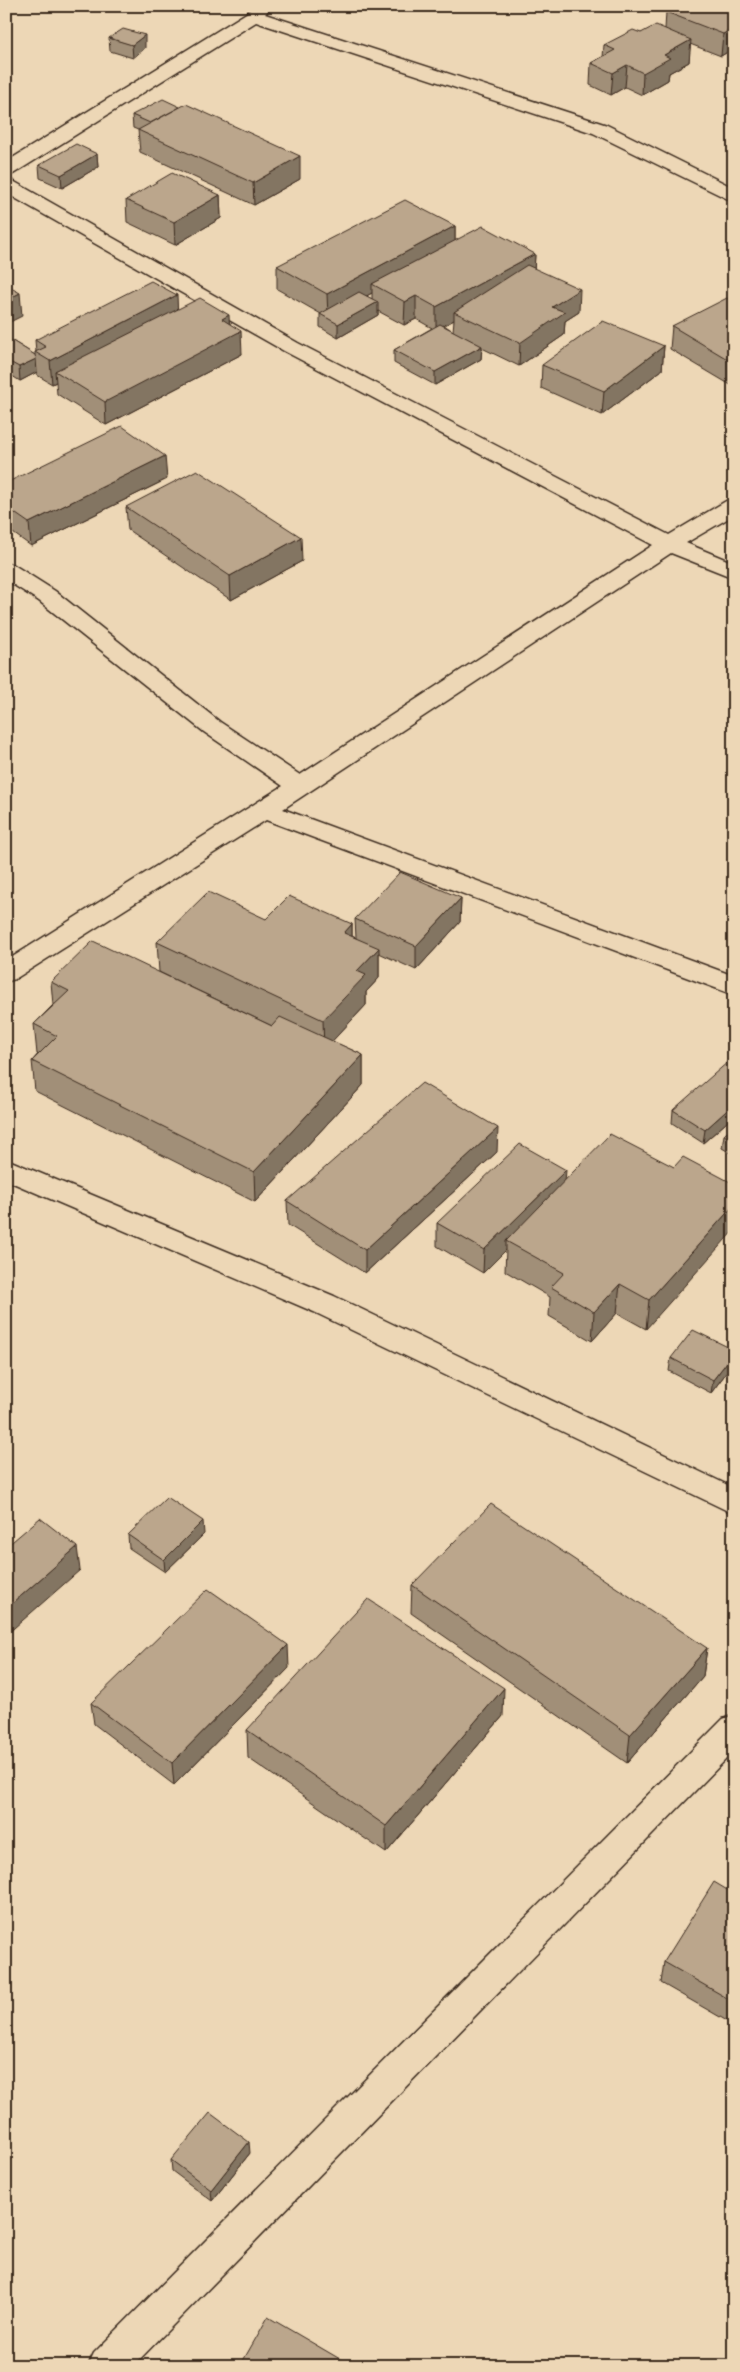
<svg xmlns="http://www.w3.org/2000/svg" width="740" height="2372" font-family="Mynerve,sans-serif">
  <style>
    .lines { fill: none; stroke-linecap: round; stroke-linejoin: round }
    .minor-casing { stroke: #3b2a1e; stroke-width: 3 }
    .minor { fill: #edd7b6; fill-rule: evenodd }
    .wall { fill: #a18f78; stroke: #3b2a1e; fill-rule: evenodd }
    .shaded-wall { fill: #837462; stroke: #3b2a1e }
    .building { fill: #bba68c; stroke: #3b2a1e }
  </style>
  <rect width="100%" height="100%" fill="#edd7b6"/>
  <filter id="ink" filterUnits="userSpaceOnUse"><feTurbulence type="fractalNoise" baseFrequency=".02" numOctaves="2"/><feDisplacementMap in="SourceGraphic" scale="10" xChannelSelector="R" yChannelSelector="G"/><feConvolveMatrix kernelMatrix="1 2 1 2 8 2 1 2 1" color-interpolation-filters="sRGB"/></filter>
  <g filter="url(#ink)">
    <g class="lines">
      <defs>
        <g id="minor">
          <polygon points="253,6 272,6 265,14 607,125 734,188 734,202 593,133 256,22 13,174 6,176 6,162 248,12"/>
          <polygon points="6,179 13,181 298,343 669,535 726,501 734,500 734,515 686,543 734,563 734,578 671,553 283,809 734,976 734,995 266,820 15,979 6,982 6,961 283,786 204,732 39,601 6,580 6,563 14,565 55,591 220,722 300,775 653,545 284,351 6,193"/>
          <polygon points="6,1159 334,1296 734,1488 734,1514 314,1312 6,1180"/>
          <polygon points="734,1715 734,1751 133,2366 88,2366 94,2353 723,1719"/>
        </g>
      </defs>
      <use href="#minor" class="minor-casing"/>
      <use href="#minor" class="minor"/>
    </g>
    <g class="wall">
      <polygon points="734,6 734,48 721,56 690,44 689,62 669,73 668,80 642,95 625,87 611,95 590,85 591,63 603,57 604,45 641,33 665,29 666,12"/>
      <polygon points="109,38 145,48 133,58 110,51"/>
      <polygon points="132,115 300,179 254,205 140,152 138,130 133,128"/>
      <polygon points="97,154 98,167 62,188 40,178 39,165"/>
      <polygon points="220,195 221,218 175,245 127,222 126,200"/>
      <path d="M455,226v15l80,13 -1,14 45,44 -14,9 -1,14 -45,31 -37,-18 -1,11 -46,26 -41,-22v-13l38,-22 -16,-9 -12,6 -26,-14v4l-40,23 -18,-11v-13h1l-44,-25v-23zM372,293v6l-6,-3zM454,320l-1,11 -9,-6z"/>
      <polygon points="734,302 734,387 670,349 672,326"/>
      <polygon points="177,309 230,323 242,354 106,425 57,394 56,382 52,384 37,375 37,372 20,381 6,372 6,337 35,355 35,352 36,352 35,340"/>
      <polygon points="664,346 662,370 602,415 541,388 542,365"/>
      <polygon points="167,479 31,546 6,528 6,483"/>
      <polygon points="126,507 302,561 231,600 128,530"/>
      <polygon points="461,898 460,922 416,970 379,953 379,978 366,992 366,1005 332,1041 363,1055 363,1085 255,1202 35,1091 32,1061 38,1054 37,1054 34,1024 53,1005 51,982 272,1026 159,972 157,942 266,919 352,924 352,936 356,938 355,919"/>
      <polygon points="734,1064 734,1116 703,1143 672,1123 673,1110"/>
      <polygon points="734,1126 734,1155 722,1148 724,1135"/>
      <polygon points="497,1152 365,1273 288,1225 287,1201"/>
      <polygon points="674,1167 646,1329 617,1313 592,1341 549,1316 550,1297 505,1271 506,1250 483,1273 437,1246 437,1223 565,1180"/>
      <polygon points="671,1358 733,1364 711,1393 669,1371"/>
      <polygon points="204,1534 165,1572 129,1548 128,1535"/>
      <polygon points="412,1585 707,1648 703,1676 627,1763 411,1613"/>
      <polygon points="289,1668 174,1785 94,1724 91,1703"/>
      <polygon points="503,1716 386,1853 248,1758 247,1730"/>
      <polygon points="734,1894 734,2025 661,1983 664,1962"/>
      <polygon points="250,2153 212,2201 172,2171 171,2160"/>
    </g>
    <g class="shaded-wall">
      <polygon points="734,28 734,48 721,56 723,34"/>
      <polygon points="145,35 145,48 133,58 132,45"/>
      <polygon points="691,40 689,62 669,73 668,80 642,95 643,73 664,55"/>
      <polygon points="627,65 625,87 611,95 613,73"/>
      <polygon points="97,154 98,167 62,188 61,175"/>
      <polygon points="300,156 300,179 254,205 253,183"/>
      <polygon points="220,195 221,218 175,245 174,222"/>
      <polygon points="455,226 455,248 372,284 372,293 328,317 327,294"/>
      <polygon points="535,254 534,276 454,312 454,320 436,330 436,307"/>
      <polygon points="580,289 579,312 565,321 564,335 519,366 520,343 552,307"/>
      <polygon points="20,293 22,316 6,324 6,300"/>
      <polygon points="177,295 178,318 55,371 56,382 52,384 50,361"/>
      <polygon points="416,296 416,319 404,325 405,302"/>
      <polygon points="378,302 378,315 338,338 338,324"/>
      <polygon points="229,315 230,336 241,331 242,354 106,425 105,402 222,319"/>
      <polygon points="482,346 481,359 435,385 435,372"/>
      <polygon points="664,346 662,370 602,415 604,391"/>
      <polygon points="36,359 37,372 20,381 19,367"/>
      <polygon points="165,456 167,479 31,546 29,523"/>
      <polygon points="301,537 302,561 231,600 230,576"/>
      <polygon points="461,898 460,922 416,970 416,946"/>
      <polygon points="352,924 352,955 344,933"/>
      <polygon points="379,948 379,978 366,992 366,1005 324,1050 323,1020 357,971"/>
      <polygon points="363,1055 363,1085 255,1202 254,1172"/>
      <polygon points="734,1104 734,1116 703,1143 705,1130"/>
      <polygon points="498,1128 497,1152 365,1273 365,1250"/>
      <polygon points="566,1170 564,1194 506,1241 506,1250 483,1273 484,1250"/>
      <polygon points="734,1205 734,1230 646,1329 649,1300"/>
      <polygon points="620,1284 617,1313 592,1341 594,1312"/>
      <polygon points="734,1353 733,1364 711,1393 713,1380"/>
      <polygon points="203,1521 204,1534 165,1572 164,1560"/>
      <polygon points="77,1547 80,1570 6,1635 6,1609"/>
      <polygon points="288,1645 289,1668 174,1785 172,1763"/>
      <polygon points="707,1648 703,1676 627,1763 630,1735"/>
      <polygon points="504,1688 503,1716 386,1853 386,1826"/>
      <polygon points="249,2142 250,2153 212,2201 211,2190"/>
    </g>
    <g class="building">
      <polygon points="676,6 734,6 734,28 723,34 666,12"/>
      <polygon points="656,25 691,40 664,55 670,58 643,73 627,65 613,73 591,63 615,50 604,45 633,30 641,33"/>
      <polygon points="123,29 145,35 132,45 109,38"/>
      <polygon points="163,99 180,107 150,123 132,115"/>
      <polygon points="186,104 300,156 253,183 138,130"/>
      <polygon points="76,144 97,154 61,175 39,165"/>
      <polygon points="172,173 220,195 174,222 126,200"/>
      <polygon points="405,200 455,226 327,294 277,266"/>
      <polygon points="483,226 535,254 436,307 416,296 405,302 372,284"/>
      <polygon points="527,265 580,289 552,307 565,312 520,343 454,312"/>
      <polygon points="151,281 177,295 50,361 35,352 46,347 35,340"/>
      <polygon points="6,285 20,293 6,300"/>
      <polygon points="359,292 378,302 338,324 320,314"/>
      <polygon points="200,298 229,315 222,319 241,331 105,402 55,371"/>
      <polygon points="727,298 734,302 734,363 672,326"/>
      <polygon points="603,321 664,346 604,391 542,365"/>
      <polygon points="440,324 482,346 435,372 394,350"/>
      <polygon points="6,337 35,355 36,359 19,367 6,360"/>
      <polygon points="122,426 165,456 29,523 6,507 6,483"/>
      <polygon points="197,470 301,537 230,576 126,507"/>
      <polygon points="400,872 461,898 416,946 355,919"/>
      <polygon points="208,892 266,919 289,896 352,924 344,933 379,948 357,971 366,975 323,1020 157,942"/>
      <polygon points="93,941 272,1026 280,1017 363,1055 254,1172 32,1061 57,1036 34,1024 69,991 51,982"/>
      <polygon points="729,1061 734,1064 734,1104 705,1130 673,1110"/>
      <polygon points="422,1083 498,1128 365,1250 287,1201"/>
      <polygon points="734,1126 734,1141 724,1135"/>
      <polygon points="610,1134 674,1167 683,1157 734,1184 734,1205 649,1300 620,1284 594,1312 551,1287 564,1273 506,1241"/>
      <polygon points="520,1144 566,1170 484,1250 437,1223"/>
      <polygon points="693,1330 734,1350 734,1353 713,1380 671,1358"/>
      <polygon points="167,1497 203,1521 164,1560 128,1535"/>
      <polygon points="491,1504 707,1648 630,1735 412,1585"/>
      <polygon points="40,1518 77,1547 6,1609 6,1547"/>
      <polygon points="208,1589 288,1645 172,1763 91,1703"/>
      <polygon points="368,1599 504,1688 386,1826 247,1730"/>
      <polygon points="714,1882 734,1894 734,2002 664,1962"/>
      <polygon points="210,2113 249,2142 211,2190 171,2160"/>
      <polygon points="268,2317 352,2366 240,2366"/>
    </g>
  </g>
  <rect width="740" height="2372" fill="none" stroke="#edd7b6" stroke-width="25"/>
  <rect x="12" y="12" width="715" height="2347" fill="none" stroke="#3b2a1e" stroke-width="2" filter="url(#ink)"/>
</svg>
